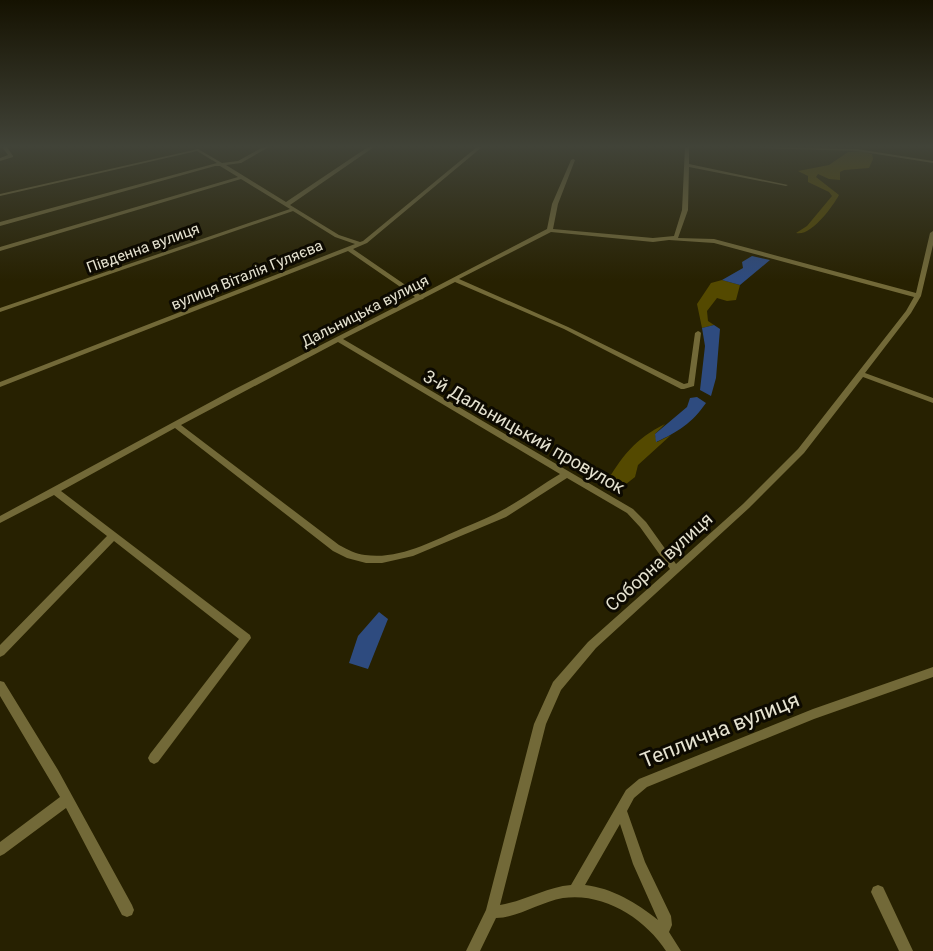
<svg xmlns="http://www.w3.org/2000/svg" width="933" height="951" font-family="Roboto,sans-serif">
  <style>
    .green { fill: #544900 }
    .water { fill: #2e4b7f }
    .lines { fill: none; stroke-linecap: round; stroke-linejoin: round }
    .minor { fill: #726938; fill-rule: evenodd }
    .labels { text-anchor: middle; stroke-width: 6; stroke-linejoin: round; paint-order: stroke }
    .far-street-label { font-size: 15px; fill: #e5e2d0; stroke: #0d0a01 }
    .street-label { font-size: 18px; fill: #e5e2d0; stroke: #0d0a01 }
    .near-street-label { font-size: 21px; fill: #e5e2d0; stroke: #0d0a01 }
  </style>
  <rect width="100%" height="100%" fill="#272101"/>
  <g class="green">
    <path d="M861,151l11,3 1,5 -4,9 -25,2 -4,2v8l-11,-1 -11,-5 -2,3 23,18c-6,11 -28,42 -43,38l11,-7 25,-30 -3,-4 -21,-10v-6l-10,-5 31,-6 19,-13z"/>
    <polygon points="722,280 740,285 736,300 727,301 717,298 707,311 708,321 714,325 702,328 697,304 711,283"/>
    <path d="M665,424l-10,10 2,8 14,-7 -33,30 -3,12 -14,11 -16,-3c16,-28 31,-47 60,-61z"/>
  </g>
  <g class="water">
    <polygon points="752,256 770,260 740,285 722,280 743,268 742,262"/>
    <polygon points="714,325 720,329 716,378 711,396 700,390 705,346 702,328"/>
    <path d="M697,397l9,6c-14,20 -28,29 -50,39l-1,-8 32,-27 3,-9z"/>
    <polygon points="379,612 388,619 368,669 349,663 358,636"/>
  </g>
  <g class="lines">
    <g class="minor">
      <polygon points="2,147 7,147 13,156 13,157 0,161 0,158 8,155"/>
      <path d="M263,147h6l-28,16 -15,2 60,37 82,-55h6l-84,58 49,30 21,7 3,-1 114,-94h5l-115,96 -14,6 67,46 127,-66 5,-25 19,-44 2,-1 2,1 -17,44 -5,25 100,9 21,-2 8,-26 3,-63h4v17l99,21 -2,1 -97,-19 -1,43 -10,28 36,1 202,54 14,-60 3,-2v14l-12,51 -10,17 -46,60 68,25v5l-70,-26 -59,76 -55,55 -153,140 -35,42 -15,34 -46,181c25,-4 46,-18 71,-20l55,-95 13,-11 174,-70 120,-42v10l-119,42 -167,68 -13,11 -7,13 18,51 26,54 1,9 -3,7 12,19h-15c-21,-33 -63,-59 -103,-53 -23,4 -43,19 -67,20l-16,33h-14l20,-41 48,-186 19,-42 35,-40 82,-73 -30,-42 -13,-14 -60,-35 -61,39 -93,39 -31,7h-16l-19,-5 -14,-7 -158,-123 -114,63 189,144 1,3 -93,124 -4,2 -4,-2 -2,-4 2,-4 89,-115 -125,-98 -110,114 -4,2v-12l107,-109 -53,-41 -54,28v-7l231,-125 184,-94 -67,-46 -348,136v-5l355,-138 -20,-7 -42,-26 -293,101v-4l290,-99 -49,-30 -241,72v-4l238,-70 -18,-11h-5l-215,60v-4l217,-59 -20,-12 -197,45v-2l198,-45 24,14 16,-2zM551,232l102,10 16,-2 45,3 200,54 -8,14 -108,138 -55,55 -67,60 -30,-42 -13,-13 -290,-170 77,-39 3,-1 1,-1 31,-16 109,47 117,60h3l10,-3 7,-53 -1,-1 -2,-1 -3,2 -7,50 -4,1 -116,-57 -109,-48zM338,342l222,132c-16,9 -31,21 -47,30 -16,10 -33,17 -50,24 -30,13 -64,32 -98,27 -9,-1 -17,-5 -26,-10l-158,-120zM620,824l13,40 25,56c-21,-17 -46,-32 -73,-35z"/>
      <polygon points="734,147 857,149 933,161 933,163 857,151"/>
      <polygon points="0,681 4,682 58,770 132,905 134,910 132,915 127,917 122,915 66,808 4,854 0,856 0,842 60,797 0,696"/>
      <polygon points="878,885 883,887 913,951 899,951 871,892 873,887"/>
    </g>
  </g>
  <linearGradient id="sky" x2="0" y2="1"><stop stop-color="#151201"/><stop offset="0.52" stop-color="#414338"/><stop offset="1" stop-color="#414338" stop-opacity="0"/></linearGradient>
  <rect width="933" height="281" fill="url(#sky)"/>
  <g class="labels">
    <g class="far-street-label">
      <text transform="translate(143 248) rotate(-20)" y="5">Південна вулиця</text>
      <text transform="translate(247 275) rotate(-22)" y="5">вулиця Віталія Гуляєва</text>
      <text transform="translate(365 311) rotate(-27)" y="5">Дальницька вулиця</text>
    </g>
    <g class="street-label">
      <text transform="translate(524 432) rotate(30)" y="6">3-й Дальницький провулок</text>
      <text transform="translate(659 562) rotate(-42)" y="6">Соборна вулиця</text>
    </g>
    <g class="near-street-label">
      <text transform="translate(720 730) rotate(-22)" y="7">Теплична вулиця</text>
    </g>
  </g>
</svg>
